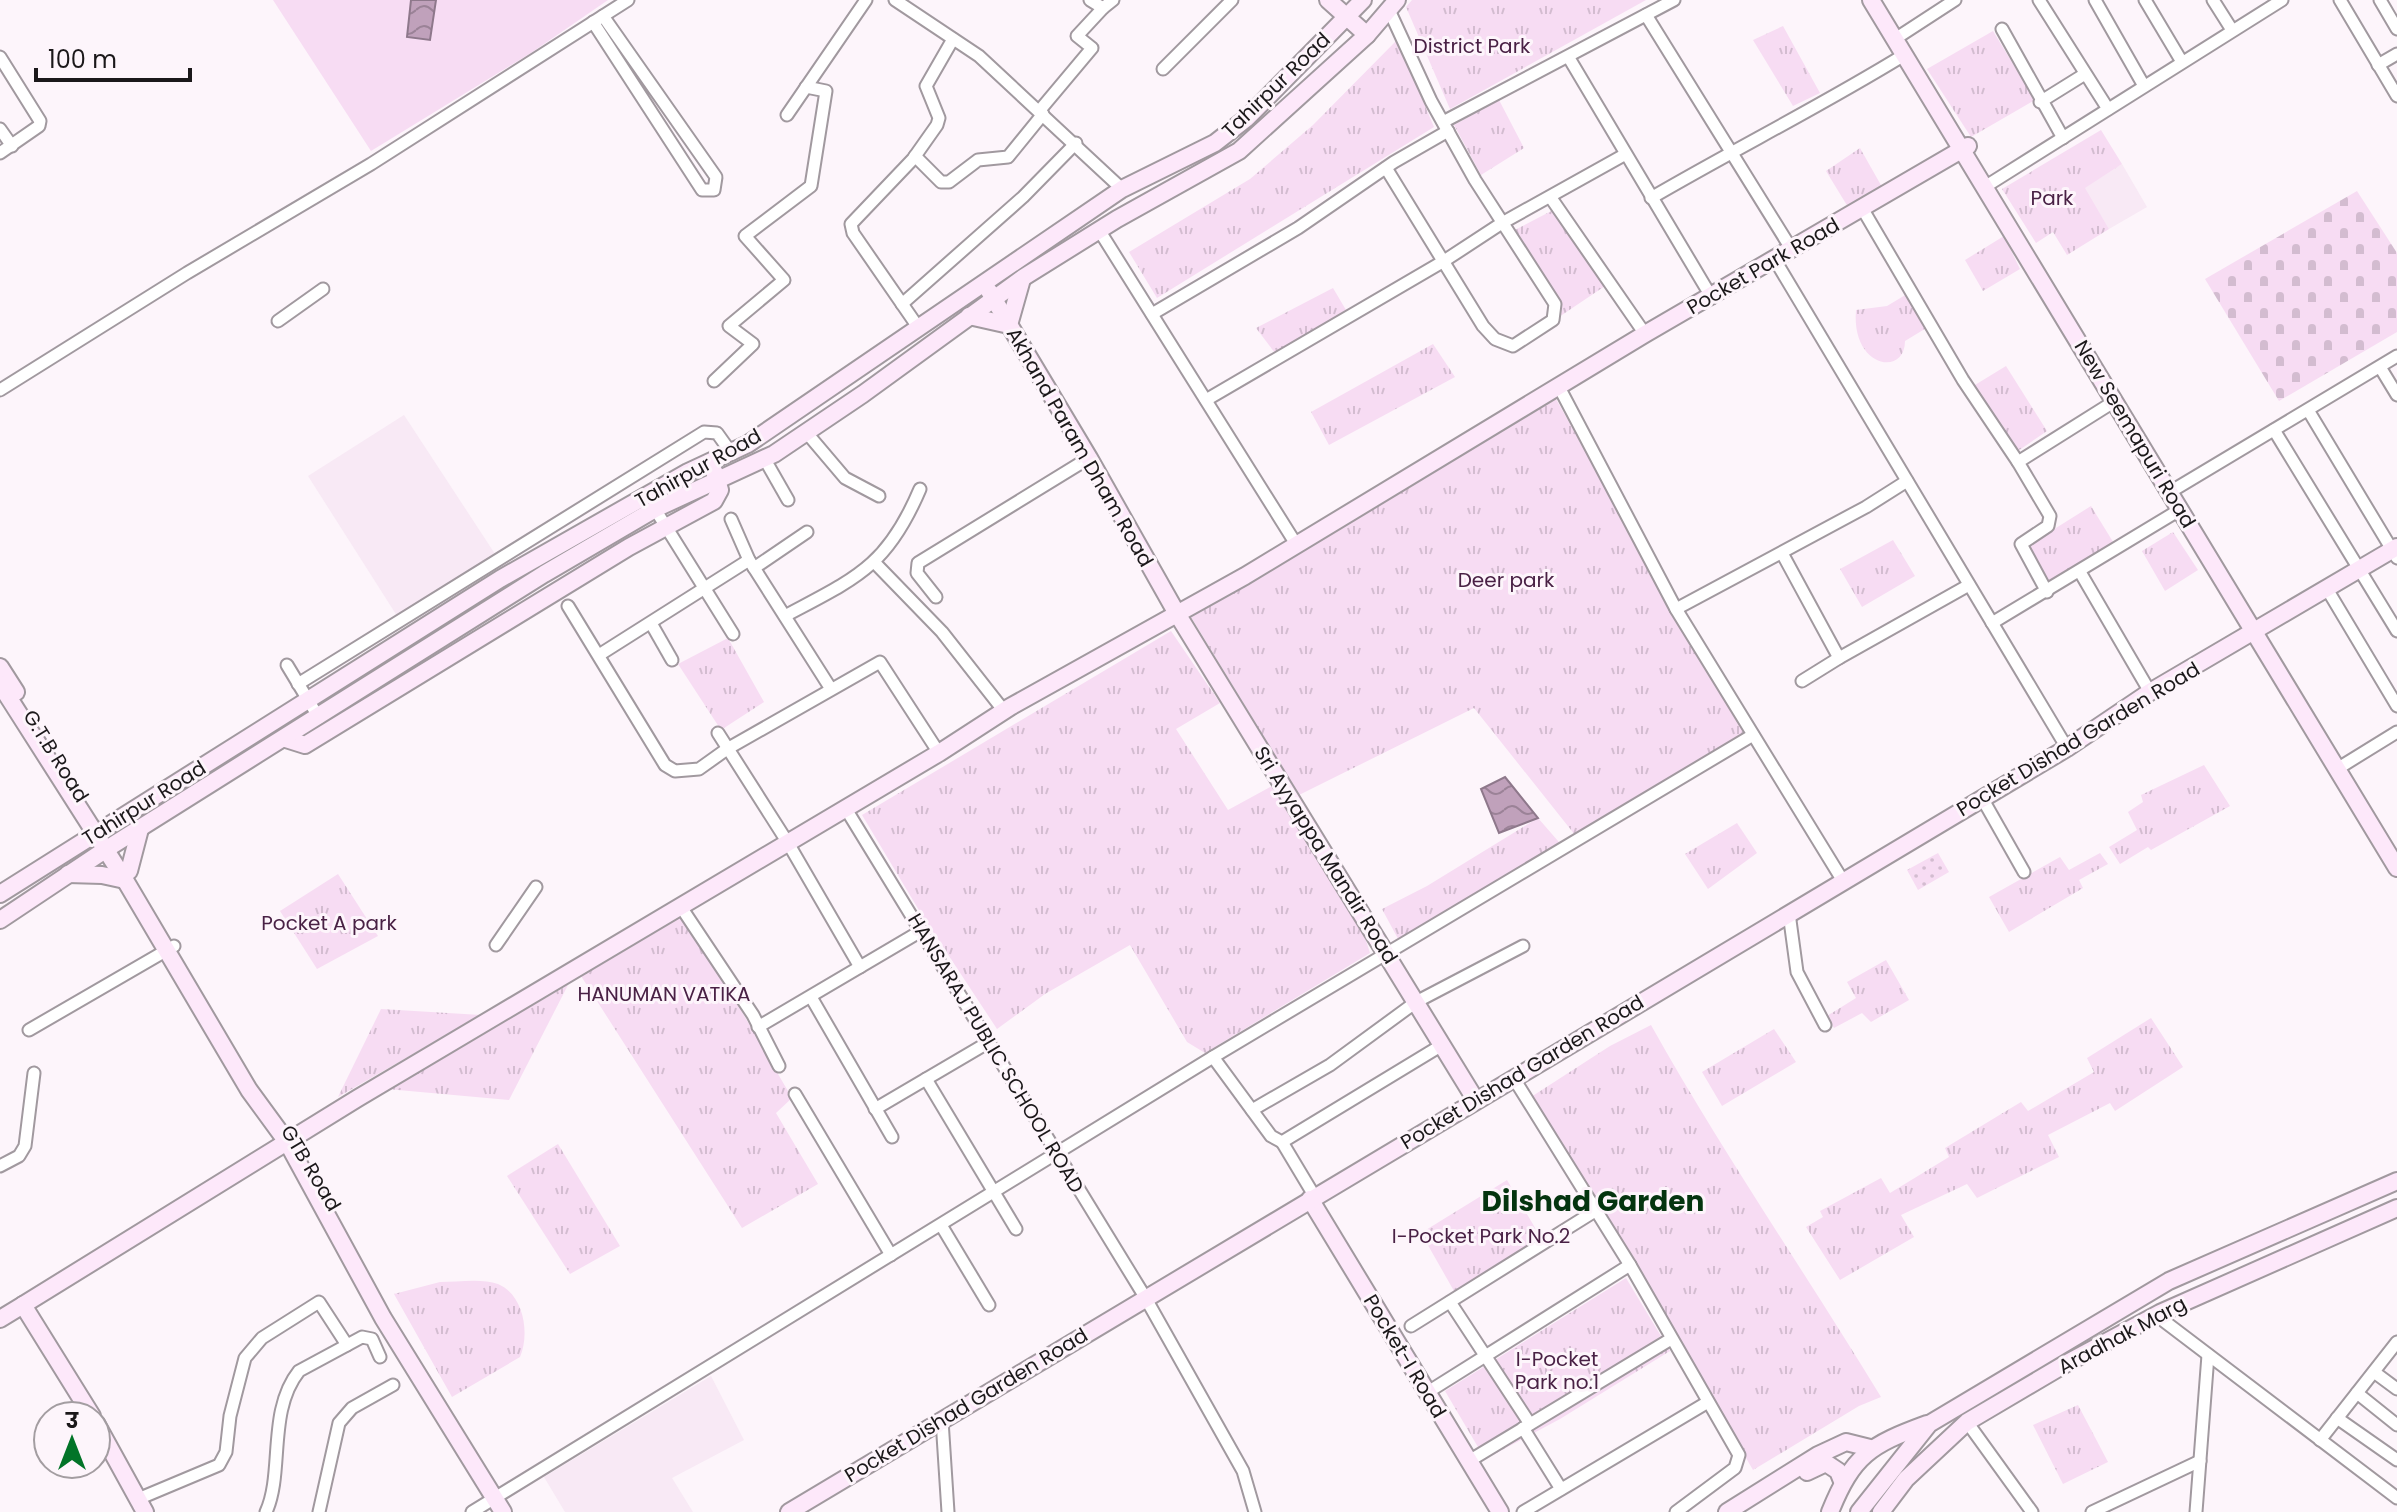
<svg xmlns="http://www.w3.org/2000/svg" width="2397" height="1512" font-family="Poppins,'Noto Sans Devanagari',sans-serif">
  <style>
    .built { fill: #f8e9f5 }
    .grass { fill: url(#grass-tufts) }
    .cemetery { fill: url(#cemetery-stones) }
    .garden { fill: url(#garden-dots) }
    .pitch { fill: #f7dcf3 }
    .water { fill: url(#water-waves); stroke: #8e788b; stroke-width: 2 }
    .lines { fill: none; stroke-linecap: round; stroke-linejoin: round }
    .street-casing { stroke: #a1999f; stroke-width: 15 }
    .secondary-casing { stroke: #a1999f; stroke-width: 20 }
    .street { stroke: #fff; stroke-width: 11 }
    .secondary { stroke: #fde8fa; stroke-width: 16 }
    .labels { text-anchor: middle; stroke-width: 6; stroke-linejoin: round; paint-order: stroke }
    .park-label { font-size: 20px; fill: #492145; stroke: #fdf5fb }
    .street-label { font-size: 20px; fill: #1b181a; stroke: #fdf5fb }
    .district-label { font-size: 28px; font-weight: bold; fill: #04340f; stroke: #fdf5fb }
  </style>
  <defs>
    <pattern id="grass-tufts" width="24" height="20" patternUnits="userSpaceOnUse" patternTransform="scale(2)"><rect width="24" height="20" fill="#f7dcf3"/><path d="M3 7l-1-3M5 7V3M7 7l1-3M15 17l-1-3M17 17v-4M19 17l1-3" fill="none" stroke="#d3bcd0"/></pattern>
    <pattern id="cemetery-stones" width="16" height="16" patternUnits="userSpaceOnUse" patternTransform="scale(2)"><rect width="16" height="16" fill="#f7dcf3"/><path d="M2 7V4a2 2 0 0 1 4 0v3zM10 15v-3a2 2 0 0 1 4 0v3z" fill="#d3bcd0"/></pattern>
    <pattern id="garden-dots" width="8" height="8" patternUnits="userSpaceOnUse" patternTransform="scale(2)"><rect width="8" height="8" fill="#f7dcf3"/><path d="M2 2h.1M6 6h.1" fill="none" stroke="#d3bcd0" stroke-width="1.8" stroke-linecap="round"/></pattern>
    <pattern id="water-waves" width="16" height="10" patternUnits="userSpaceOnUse" patternTransform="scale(2)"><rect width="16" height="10" fill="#c0a1bb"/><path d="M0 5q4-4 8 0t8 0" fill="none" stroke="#9b8297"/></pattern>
  </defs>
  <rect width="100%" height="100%" fill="#fdf5fb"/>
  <g class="built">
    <polygon points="2122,164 2147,207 2109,229 2084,188"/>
    <polygon points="404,415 497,557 399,619 308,476"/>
    <polygon points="711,1376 744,1440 672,1478 693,1512 565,1512 544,1477"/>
  </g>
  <g class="grass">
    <polygon points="1412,0 1646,0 1450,109 1406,7"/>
    <polygon points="1783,26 1820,93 1793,106 1753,40"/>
    <polygon points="1993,31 2035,100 1971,137 1927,69"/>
    <polygon points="1397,40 1434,127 1157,298 1129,252 1250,179 1313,125"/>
    <polygon points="1499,100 1524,148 1481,175 1454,125"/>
    <polygon points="2101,130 2122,164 2085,188 2109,229 2067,255 2053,232 2036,243 2002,189"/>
    <polygon points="1860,148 1882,187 1848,207 1826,171"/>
    <polygon points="1559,207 1605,286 1559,317 1511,232"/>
    <polygon points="2004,236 2020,269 1983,291 1965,260"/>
    <polygon points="1333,288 1346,310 1275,353 1256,328"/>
    <path d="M1907,294l21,33 -23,14c0,36 -54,27 -49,-31l31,-4z"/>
    <polygon points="1433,344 1455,377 1329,445 1311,412"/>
    <polygon points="2006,366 2047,431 2012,455 1970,388"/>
    <polygon points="1556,399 1750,744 1649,801 1575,835 1474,708 1299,795 1188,612"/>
    <polygon points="2091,506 2118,550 2052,591 2019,551"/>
    <polygon points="2173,532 2198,570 2165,591 2142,551"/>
    <polygon points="1893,540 1915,576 1862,607 1840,569"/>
    <polygon points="1171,631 1220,703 1176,729 1228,810 1274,785 1362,928 1370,953 1205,1053 1187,1042 1130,945 1045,994 997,1029 920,912 862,815"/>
    <polygon points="728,638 764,702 721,730 678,664"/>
    <polygon points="2204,765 2230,806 2151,850 2148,847 2120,864 2109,847 2137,830 2128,812 2143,802 2141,795"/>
    <polygon points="1538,818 1565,849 1404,950 1382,909 1427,886"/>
    <polygon points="1737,823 1757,853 1708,889 1685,854"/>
    <polygon points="2100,853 2108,864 2079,880 2083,888 2009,932 1989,897 2060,857 2069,870"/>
    <polygon points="338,874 378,936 317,969 280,911"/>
    <polygon points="681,907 792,1098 776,1113 818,1184 742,1228 581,976"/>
    <polygon points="1886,960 1909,1000 1871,1022 1862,1013 1834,1028 1827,1016 1856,998 1847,982"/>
    <polygon points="568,985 509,1100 387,1089"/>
    <polygon points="381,1009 481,1015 338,1097"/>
    <polygon points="2151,1018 2183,1067 2115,1111 2110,1103 2048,1135 2059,1157 1977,1198 1967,1184 1901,1215 1914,1237 1840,1280 1806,1227 1823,1217 1820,1211 1881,1178 1890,1193 1949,1157 1945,1148 2021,1102 2028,1111 2094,1072 2087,1058"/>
    <path d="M1651,1025c71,127 154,247 230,372l-22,9 -106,64 -120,-208 -102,-165 79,-51z"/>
    <polygon points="1774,1029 1796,1062 1722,1106 1702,1072"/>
    <polygon points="558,1144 620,1246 570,1274 507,1176"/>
    <polygon points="1507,1180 1541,1238 1454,1291 1421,1233"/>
    <polygon points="1626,1278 1670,1351 1560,1419 1485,1459 1445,1391"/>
    <path d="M440,1282c17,0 42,-4 58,2 26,11 32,50 22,73l-68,40 -58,-103z"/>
    <polygon points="2078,1405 2108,1462 2063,1484 2033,1425"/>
  </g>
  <polygon class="cemetery" points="2357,191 2397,253 2397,332 2279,401 2205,279"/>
  <polygon class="garden" points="1938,853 1949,872 1918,890 1907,870"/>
  <polygon class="pitch" points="273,0 608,0 531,53 371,151"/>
  <g class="water">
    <polygon points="411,0 436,0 430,40 407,37"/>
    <polygon points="1505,777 1538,818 1499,833 1481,789"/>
  </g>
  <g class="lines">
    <defs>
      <g id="street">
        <polyline points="895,0 979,56 1122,189"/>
        <polyline points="1090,0 1103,8 1113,0"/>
        <polyline points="2039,0 2108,109"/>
        <polyline points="2095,0 2144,86"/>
        <polyline points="2145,0 2182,62"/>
        <polyline points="2213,0 2232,30"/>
        <polyline points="2340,0 2397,96"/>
        <polyline points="2380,0 2397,29"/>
        <polyline points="1646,15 1792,250"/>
        <polyline points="593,22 702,190 714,190 716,177 603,16"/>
        <polyline points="2002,29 2063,138"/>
        <polyline points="1895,39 1955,0"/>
        <polyline points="0,57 40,121 39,126 0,153"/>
        <polyline points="1569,58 1712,298"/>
        <polyline points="2378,65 2397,54"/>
        <polyline points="1163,69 1232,0"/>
        <polyline points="2040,102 2085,74"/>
        <polyline points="1040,110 1092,48 1077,36 1103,8"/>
        <polyline points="787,115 866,0"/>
        <polyline points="1443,122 1674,0"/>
        <polyline points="0,129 12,146"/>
        <polyline points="915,156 941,182 949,182 978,160 1008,157 1043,114"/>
        <polyline points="1386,168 1483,326 1495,339 1513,346 1553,320 1555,304 1475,180 1431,101 1389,10"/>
        <polyline points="1991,183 2282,0"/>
        <polyline points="1551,198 1645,334"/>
        <path d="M1651,198c84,-49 170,-92 253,-143"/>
        <polyline points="1862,208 1963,380 2018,462"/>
        <polyline points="1099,230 1296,544"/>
        <polyline points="1775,260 2067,748"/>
        <polyline points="902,304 1023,197 1076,143"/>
        <polyline points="1152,314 1298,228 1394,162 1448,131"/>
        <polyline points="278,321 323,289"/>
        <polyline points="918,327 853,233 851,224 913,159 937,125 939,118 926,86 953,39"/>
        <polyline points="2380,367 2397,395"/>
        <polyline points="714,381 753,344 729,326 784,280 745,236 811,186 826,91 806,87"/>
        <polyline points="1559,387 1676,609 1843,881"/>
        <polyline points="0,390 187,273 371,164 628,0"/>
        <polyline points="1206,400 1444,261 1502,223 1624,155"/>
        <polyline points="2308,410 2397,558"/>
        <polyline points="2274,430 2397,631"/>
        <polyline points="806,432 845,478 879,496"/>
        <polyline points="764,458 788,500"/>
        <polyline points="2170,492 2397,356"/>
        <polyline points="655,509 733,634"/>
        <polyline points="731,519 749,560 831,689"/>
        <polyline points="1782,553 1839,658 1802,681"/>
        <polyline points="875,563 942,632 1004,711"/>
        <polyline points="754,568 807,532"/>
        <polyline points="2080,572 2150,692"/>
        <polyline points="2327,589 2397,706"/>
        <polyline points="2047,592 2021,544 2048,526 2050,516 2018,462 2115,401"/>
        <polyline points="936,597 917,573 918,563 1089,458"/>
        <polyline points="568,606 665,765 675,771 699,769 727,749 880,662 939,753"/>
        <polyline points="1676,609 1866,507 1907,481"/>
        <path d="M785,616c71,-38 102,-49 135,-127"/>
        <polyline points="1992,623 2181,509"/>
        <polyline points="652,625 672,660"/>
        <polyline points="599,655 749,560"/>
        <polyline points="1839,658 1969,585"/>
        <polyline points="287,665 319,718"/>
        <polyline points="298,684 704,432 717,433 732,454"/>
        <polyline points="718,733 788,843 860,967"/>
        <polyline points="2337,769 2397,732"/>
        <polyline points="1982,798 2024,872"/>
        <polyline points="846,809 1145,1297 1243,1471 1255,1512"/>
        <polyline points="681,907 753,1015 779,1066"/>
        <polyline points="1789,913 1797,972 1825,1025"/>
        <polyline points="496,945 536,887"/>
        <polyline points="811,997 892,1137"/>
        <polyline points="758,1027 921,931"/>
        <polyline points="29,1030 174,946"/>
        <polyline points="1213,1057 1271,1136 1282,1142 1442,1045"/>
        <polyline points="1513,1077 1630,1265 1739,1455 1735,1468 1676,1512"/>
        <polyline points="926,1079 1016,1229"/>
        <polyline points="795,1094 891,1255"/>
        <polyline points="875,1109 989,1042"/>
        <polyline points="1252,1110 1330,1065 1416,1002 1523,946"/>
        <polyline points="1282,1142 1315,1197"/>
        <polyline points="0,1166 19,1156 25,1146 34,1073"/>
        <polyline points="941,1225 989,1305"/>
        <polyline points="1450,1302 1530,1424"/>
        <polyline points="2156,1315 2397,1498"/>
        <polyline points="1411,1326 1595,1211"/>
        <polyline points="2374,1372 2397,1389"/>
        <polyline points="1428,1392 1630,1265"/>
        <polyline points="2357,1393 2397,1425"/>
        <polyline points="2337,1418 2397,1460"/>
        <polyline points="942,1420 948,1512"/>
        <polyline points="1967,1422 2032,1512"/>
        <polyline points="1523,1428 1561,1489"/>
        <polyline points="2320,1440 2397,1342"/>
        <polyline points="1469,1461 1671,1339"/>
        <polyline points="138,1499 219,1465 226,1452 230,1416 245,1358 262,1338 319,1302 347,1345"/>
        <path d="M266,1512c18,-39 1,-101 33,-141l63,-34 10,2 8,18"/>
        <polyline points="319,1512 339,1423 352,1408 393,1385"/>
        <polyline points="472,1512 1213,1057 1753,735"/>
        <polyline points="1523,1512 1708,1402"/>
        <polyline points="2092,1512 2200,1461"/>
        <polyline points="2196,1512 2208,1355"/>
      </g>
      <g id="secondary">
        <polyline points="1328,0 1367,35"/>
        <polyline points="1871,0 2397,868"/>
        <polyline points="989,291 1089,458 1176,612 1475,1099"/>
        <polyline points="969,316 1009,325 1022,279"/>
        <polyline points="0,667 16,692"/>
        <polyline points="0,684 125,880 249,1090 287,1142 383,1318 503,1512"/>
        <polyline points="286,739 305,745 629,547 714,501 720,490 714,471"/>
        <polyline points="129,871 140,829"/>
        <polyline points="68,874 102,875 125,880"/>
        <polyline points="0,894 500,579 688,472 748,444 1122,189 1215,143 1247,118 1363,0"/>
        <polyline points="0,920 105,850 544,574 655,509 774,454 863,394 1024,277 1117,219 1239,151 1367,35 1397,0"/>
        <polyline points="1310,1199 1500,1512"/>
        <polyline points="0,1319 23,1305"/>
        <polyline points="92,1416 23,1305 358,1098 939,753 1010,707 1245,576 1645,334 1968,146"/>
        <polyline points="96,1423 145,1512"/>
        <polyline points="1807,1472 1826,1463 1838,1471 1842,1481"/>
        <polyline points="789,1512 2067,748 2150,692 2397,547"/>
        <polyline points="1727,1512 1818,1455 1846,1442 1870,1448"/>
        <path d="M1830,1512c23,-57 40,-67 97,-88"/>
        <polyline points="1859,1512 1929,1424 2169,1281 2397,1181"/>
        <polyline points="1881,1512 1906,1479 1967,1422 2067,1363 2160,1313 2397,1208"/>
      </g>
    </defs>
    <use href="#street" class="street-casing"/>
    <use href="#secondary" class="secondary-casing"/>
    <use href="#street" class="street"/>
    <use href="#secondary" class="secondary"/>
  </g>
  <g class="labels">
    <g class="park-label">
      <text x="1472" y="53">District Park</text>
      <text x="2052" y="205">Park</text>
      <text x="1506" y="587">Deer park</text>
      <text x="329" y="930">Pocket A park</text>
      <text x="664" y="1001">HANUMAN VATIKA</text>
      <text x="1481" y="1243">I-Pocket Park No.2</text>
      <text x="1557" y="1366">I-Pocket<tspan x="1557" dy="23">Park no.1</tspan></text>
    </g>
    <g class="street-label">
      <text transform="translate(1276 85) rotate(-44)" y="7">Tahirpur Road</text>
      <text transform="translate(1763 266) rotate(-30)" y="7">Pocket Park Road</text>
      <text transform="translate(2135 434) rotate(59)" y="7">New Seemapuri Road</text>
      <text transform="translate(1080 447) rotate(60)" y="7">Akhand Param Dham Road</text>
      <text transform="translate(698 468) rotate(-29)" y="7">Tahirpur Road</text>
      <text transform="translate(2078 739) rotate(-31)" y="7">Pocket Dishad Garden Road</text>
      <text transform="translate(56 756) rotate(58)" y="7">G.T.B Road</text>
      <text transform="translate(144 803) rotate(-32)" y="7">Tahirpur Road</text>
      <text transform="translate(1326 855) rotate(58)" y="7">Sri Ayyappa Mandir Road</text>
      <text transform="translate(996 1053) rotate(59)" y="7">HANSARAJ PUBLIC SCHOOL ROAD</text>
      <text transform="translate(1522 1072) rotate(-31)" y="7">Pocket Dishad Garden Road</text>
      <text transform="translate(311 1168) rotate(59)" y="7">GTB Road</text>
      <text transform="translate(2122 1335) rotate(-28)" y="7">Aradhak Marg</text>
      <text transform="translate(1405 1356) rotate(59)" y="7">Pocket-I Road</text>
      <text transform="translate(966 1405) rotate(-31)" y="7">Pocket Dishad Garden Road</text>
    </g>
    <g class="district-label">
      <text x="1593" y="1211">Dilshad Garden</text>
    </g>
  </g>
  <g transform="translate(72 1440)"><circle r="38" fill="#fdf5fb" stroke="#a39da1" stroke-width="2"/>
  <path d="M0-6L14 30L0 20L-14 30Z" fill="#027428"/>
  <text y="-12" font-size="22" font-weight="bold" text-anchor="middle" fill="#1b181a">उ</text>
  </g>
  <path d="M36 68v12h154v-12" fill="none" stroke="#1b181a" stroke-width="4"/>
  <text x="48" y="68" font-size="24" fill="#1b181a" stroke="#fdf5fb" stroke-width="6" paint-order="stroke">100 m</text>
</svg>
